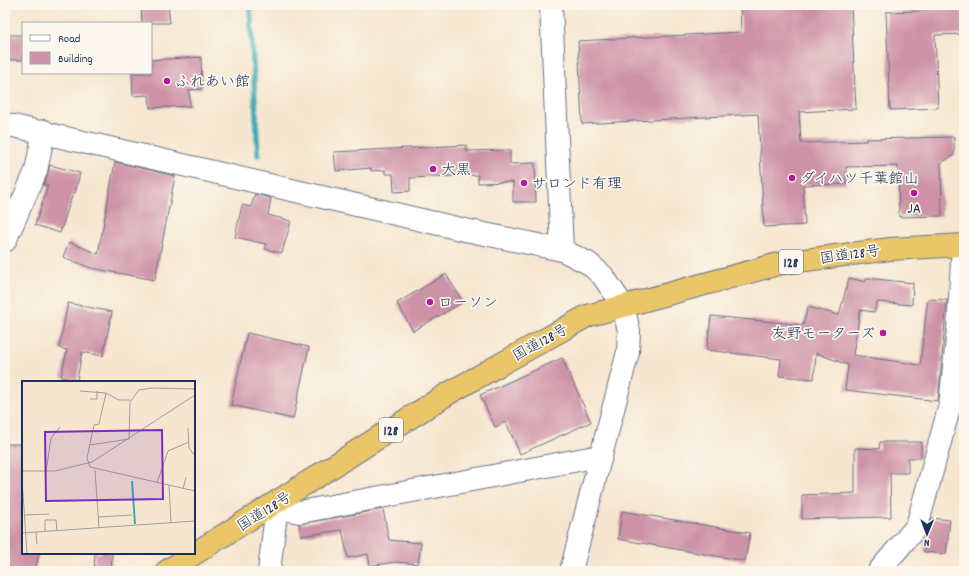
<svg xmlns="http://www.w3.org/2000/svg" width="969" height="576" font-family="Dekko,'Klee One',sans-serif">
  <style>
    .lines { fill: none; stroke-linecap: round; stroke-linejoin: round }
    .stream { stroke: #3bacb5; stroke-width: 5.5 }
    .building { fill: #ce92a6 }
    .minor-casing { stroke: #686f86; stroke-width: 24 }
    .highway-casing { stroke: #686f86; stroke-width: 24 }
    .minor { stroke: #fff; stroke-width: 22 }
    .highway { stroke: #ebc669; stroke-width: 22 }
    .poi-dot { fill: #b5179e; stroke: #fbf7ec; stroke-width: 1.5 }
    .labels { text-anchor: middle; stroke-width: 3.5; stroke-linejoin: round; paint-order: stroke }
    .shield { fill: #fbf7ec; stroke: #5e6b89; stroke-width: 1 }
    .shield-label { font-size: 14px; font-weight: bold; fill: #1b2f5e }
    .poi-label { font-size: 15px; fill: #1b2f5e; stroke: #fbf7ec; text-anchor: start }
    .street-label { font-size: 15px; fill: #1b2f5e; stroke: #fbf7ec }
    .inset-river { fill: none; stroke: #3bacb5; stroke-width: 2 }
    .inset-road { fill: none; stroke: #9e9da2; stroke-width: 1 }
    .view { fill: #7b2cbf; fill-opacity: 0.15; stroke: #7b2cbf; stroke-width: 2 }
    .inset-edge { fill: none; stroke: #1b2f5e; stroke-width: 2 }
  </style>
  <rect width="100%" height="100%" fill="#fbf7ec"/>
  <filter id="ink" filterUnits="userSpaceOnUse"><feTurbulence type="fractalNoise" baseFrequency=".025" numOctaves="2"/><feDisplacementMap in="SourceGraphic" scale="8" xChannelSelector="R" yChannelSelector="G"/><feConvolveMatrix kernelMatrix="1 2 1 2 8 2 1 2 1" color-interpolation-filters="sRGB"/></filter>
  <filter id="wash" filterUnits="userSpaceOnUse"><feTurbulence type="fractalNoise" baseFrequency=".012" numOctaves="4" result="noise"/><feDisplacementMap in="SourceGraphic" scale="16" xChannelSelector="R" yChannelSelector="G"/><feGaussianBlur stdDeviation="0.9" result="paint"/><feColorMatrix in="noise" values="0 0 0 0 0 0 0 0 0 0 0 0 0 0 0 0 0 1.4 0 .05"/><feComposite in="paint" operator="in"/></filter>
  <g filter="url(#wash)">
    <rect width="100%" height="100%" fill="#f6e6cf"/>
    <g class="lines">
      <polyline class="stream" points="250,5 258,155"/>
    </g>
    <g id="blocks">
      <g class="building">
        <polygon points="141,5 168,5 170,23 142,23"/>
        <polygon points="740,5 851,5 856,109 799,112 801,143 866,141 866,139 954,137 954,155 941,163 942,216 899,217 898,166 846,167 846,184 803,185 805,225 764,227 758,114 582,124 578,41 741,32"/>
        <polygon points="921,5 964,5 964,34 935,35 938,108 890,110 886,12 921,11"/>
        <rect x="7" y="35" width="16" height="25"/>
        <polygon points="201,57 202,89 189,90 190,106 150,108 149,95 133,96 132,73 151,73 151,60"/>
        <polygon points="466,145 466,151 510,150 510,164 535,163 536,202 513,202 513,182 478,183 478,175 410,178 410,191 394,192 393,174 385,174 385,170 371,171 371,168 336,171 334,152"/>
        <polygon points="115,162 175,176 155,280 91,268 63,257 69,242 98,254"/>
        <polygon points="50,165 80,173 75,193 73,193 60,233 35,225 48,186 44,185"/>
        <polygon points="255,194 271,198 268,215 291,221 282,253 265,249 266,244 235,237 242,205 251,207"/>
        <polygon points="446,274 463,302 413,331 397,303"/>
        <polygon points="849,278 866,282 866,278 913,283 912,305 877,302 874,312 860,310 853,355 920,365 928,299 947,300 938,401 845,390 848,365 816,353 814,379 779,376 781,359 707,350 711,316 803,325 808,307 839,315"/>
        <polygon points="68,303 112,312 103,356 82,352 77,380 61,377 67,350 59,348"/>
        <polygon points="247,333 309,347 293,419 231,405"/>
        <polygon points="562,358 591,422 520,454 506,422 495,427 480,395"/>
        <polygon points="880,442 921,442 921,458 908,458 908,473 890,473 891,517 802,519 802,495 855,493 855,448 879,449"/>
        <polygon points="5,444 23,444 23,553 39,553 35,571 5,571"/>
        <polygon points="383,509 389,540 421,543 418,564 395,562 370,566 368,554 348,558 342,530 301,536 299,524"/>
        <polygon points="622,511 750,533 745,561 618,539"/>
        <polygon points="932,518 950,520 946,554 924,552 926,535"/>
        <polygon points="95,553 112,553 111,571 94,571"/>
      </g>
    </g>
  </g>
  <g filter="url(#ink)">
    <use href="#blocks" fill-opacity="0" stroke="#686f86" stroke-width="1"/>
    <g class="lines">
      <defs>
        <g id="minor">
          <polyline points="551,5 562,250"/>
          <polyline points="5,124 465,230 562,250 588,263 603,276 623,306 629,331 628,352 571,571"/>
          <polyline points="5,241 36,171 44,131"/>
          <polyline points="269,571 275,522 271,507 300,512 600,456"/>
          <polyline points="879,571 917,526 950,405 958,330 963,245"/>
        </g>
        <polyline id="highway" points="167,571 449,393 587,316 782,263 890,249 964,245"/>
      </defs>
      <use href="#minor" class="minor-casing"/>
      <use href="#highway" class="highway-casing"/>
      <use href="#minor" class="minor"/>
      <use href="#highway" class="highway"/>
    </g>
  </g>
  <g class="poi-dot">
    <circle cx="167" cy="81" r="4"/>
    <circle cx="433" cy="169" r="4"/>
    <circle cx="792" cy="178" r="4"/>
    <circle cx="524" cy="183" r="4"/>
    <circle cx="914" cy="193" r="4"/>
    <circle cx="430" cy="302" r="4"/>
    <circle cx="883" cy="333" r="4"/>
  </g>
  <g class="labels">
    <g class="shield">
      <rect x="779" y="250" width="24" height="24" rx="3"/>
      <rect x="379" y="418" width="24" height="24" rx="3"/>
    </g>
    <g class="shield-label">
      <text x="791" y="267">128</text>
      <text x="391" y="435">128</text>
    </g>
    <g class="poi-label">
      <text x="175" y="86">ふれあい館</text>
      <text x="441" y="174">大黒</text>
      <text x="800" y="183">ダイハツ千葉館山</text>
      <text x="532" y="188">サロンド有理</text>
      <text x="914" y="213" text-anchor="middle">JA</text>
      <text x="438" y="307">ローソン</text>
      <text x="875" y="338" text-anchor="end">友野モーターズ</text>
    </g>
    <g class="street-label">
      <text transform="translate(850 254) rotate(-8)" y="5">国道128号</text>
      <text transform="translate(540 342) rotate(-29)" y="5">国道128号</text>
      <text transform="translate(264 511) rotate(-32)" y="5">国道128号</text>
    </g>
  </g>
  <g transform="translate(22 381)">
    <rect width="173" height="173" fill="#f6e6cf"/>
    <path class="inset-river" d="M110,100l3,43"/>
    <path class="inset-road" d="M58,10l26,2M68,18h7v-8M108,19h-11l-13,-7 -7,31 -5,1 -7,33 3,9 105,24M166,47l1,20 6,8M68,64l39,-6 1,-37 9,-12 13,-2 43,1M73,89l4,58M0,90h33l37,-9 103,-67M24,91l5,-34 9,-11M0,97l5,76M135,102l11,-32 21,-9M147,104l2,38M161,108l3,-12M3,134l24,-1M76,136l34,-2M14,151l1,12M23,151v-12h11l1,11M0,152l173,-12"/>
    <path class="view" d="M140,49l1,69 -117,2 -1,-69z"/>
    <rect width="173" height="173" class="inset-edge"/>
  </g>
  <rect width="969" height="576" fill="none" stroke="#fbf7ec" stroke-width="20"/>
  <rect x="22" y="22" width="130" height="52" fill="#fbf7ec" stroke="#a1a7b3"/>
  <rect x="30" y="35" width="20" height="6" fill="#ffffff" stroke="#a1a7b3"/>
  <text x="58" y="42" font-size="12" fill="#1b2f5e">Road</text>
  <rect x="30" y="52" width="20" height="12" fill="#ce92a6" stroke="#a1a7b3"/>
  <text x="58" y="62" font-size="12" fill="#1b2f5e">Building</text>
  <g transform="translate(927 534) rotate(181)" stroke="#fbf7ec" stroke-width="3" paint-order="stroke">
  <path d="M0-3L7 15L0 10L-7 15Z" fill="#1b2f5e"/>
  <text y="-6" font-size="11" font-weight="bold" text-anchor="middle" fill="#1b2f5e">N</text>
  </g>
</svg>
